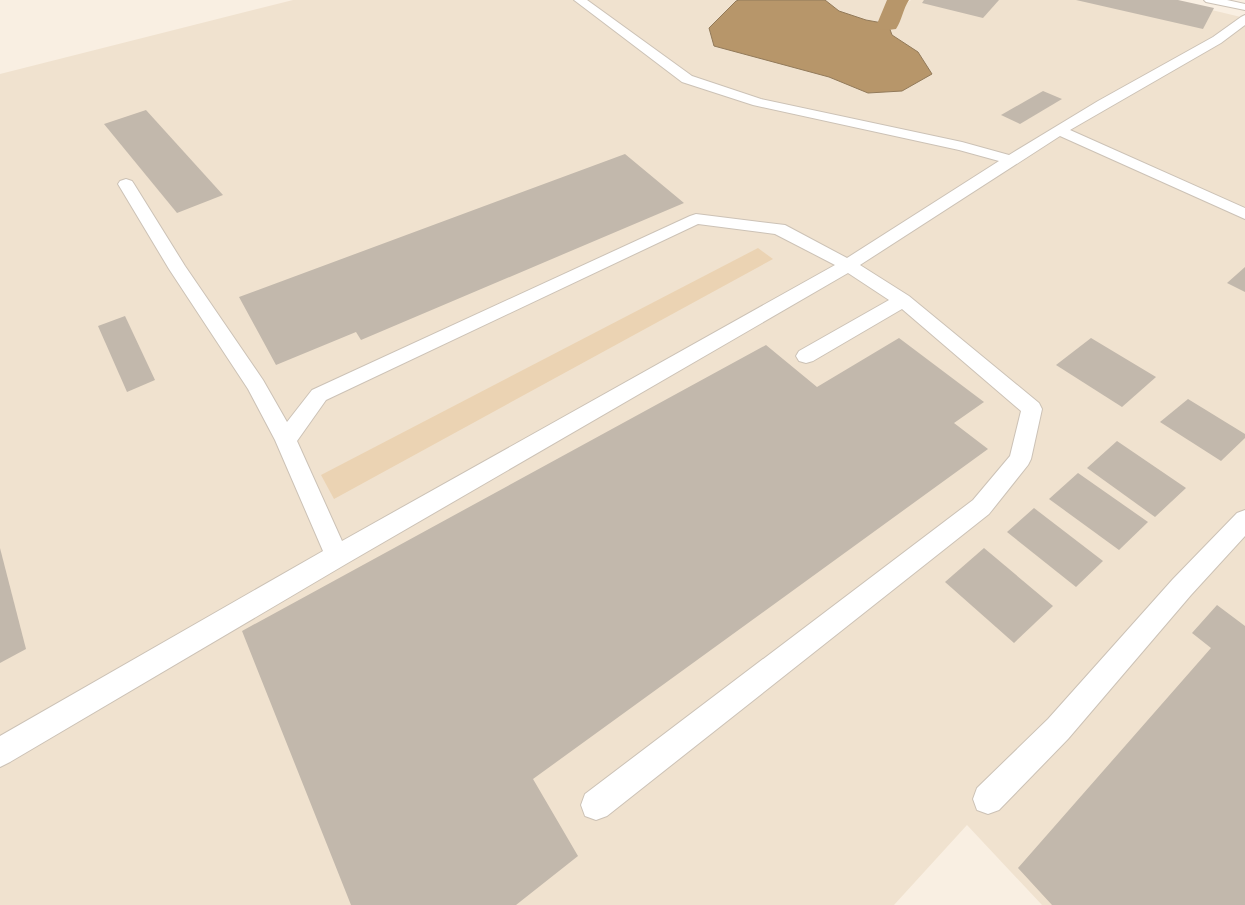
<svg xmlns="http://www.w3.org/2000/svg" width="1245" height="905" font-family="'Roboto Condensed',sans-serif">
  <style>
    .built { fill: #f0e2cf }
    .green { fill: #ebd3b3 }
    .water { fill: #b7966a; stroke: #927a5a }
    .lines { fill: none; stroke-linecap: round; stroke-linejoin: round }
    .canal { fill: #b7966a; fill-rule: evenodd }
    .building { fill: #c2b8ac }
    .lane-casing { stroke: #ccc2b6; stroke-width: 2 }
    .secondary-casing { stroke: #ccc2b6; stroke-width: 2 }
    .lane { fill: #fff; fill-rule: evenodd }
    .secondary { fill: #fff; fill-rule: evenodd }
  </style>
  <rect width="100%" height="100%" fill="#f9efe2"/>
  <polygon class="built" points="293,0 895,0 907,3 911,0 1170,0 1245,18 1245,905 1042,905 967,825 894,905 0,905 0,74"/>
  <polygon class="green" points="758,248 773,259 334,499 321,475"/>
  <polygon class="water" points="739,0 825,0 839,11 866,20 888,24 892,35 918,52 932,74 902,91 868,93 829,77 714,46 709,28 736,1"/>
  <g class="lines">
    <path class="canal" d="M887,0h22c-6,9 -7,20 -13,29l-8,1 -8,-1 -3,-5z"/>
  </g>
  <g class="building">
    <polygon points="924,0 999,0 983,18 922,3"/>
    <polygon points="1076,0 1178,0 1214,8 1203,29"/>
    <polygon points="1043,91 1062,99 1020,124 1001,115"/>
    <polygon points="146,110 223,195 177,213 104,124"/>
    <polygon points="625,154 684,203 361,340 356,332 276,365 239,297"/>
    <polygon points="1245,267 1245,292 1227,283"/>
    <polygon points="125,316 155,380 127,392 98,326"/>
    <polygon points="899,338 984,402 954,423 988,449 533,779 578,856 516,905 351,905 242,631 766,345 817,387"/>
    <polygon points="1091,338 1156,377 1122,407 1056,365"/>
    <polygon points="1188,399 1245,434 1245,438 1221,461 1160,422"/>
    <polygon points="1117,441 1186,488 1155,517 1087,468"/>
    <polygon points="1078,473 1148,522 1119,550 1049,499"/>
    <polygon points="1034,508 1103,561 1076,587 1007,532"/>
    <polygon points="0,548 26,649 0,663"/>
    <polygon points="984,548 1053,606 1014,643 945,582"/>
    <polygon points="1217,605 1245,626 1245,905 1052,905 1018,868 1211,648 1192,633"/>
  </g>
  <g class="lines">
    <defs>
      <g id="lane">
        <path d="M574,0h13l105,76 69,23 201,43 47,13 89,-54 115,-64 28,-20 4,-2v10l-24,18 -151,87 175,78v11l-185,-83 -200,129 49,31 130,107 3,6 -11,50 -3,6 -39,49 -382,302 -11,4 -11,-4 -4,-11 4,-11 388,-294 37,-44 11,-45 -119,-102 -89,52 -7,2 -7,-2 -3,-5 3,-5 90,-51 -41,-27 -502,291 -336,198 -10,5v-31l323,-185 -48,-111 -27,-51 -79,-120 -51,-85 2,-3 6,-2 6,2 2,3 51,82 78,114 24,42 25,-32 378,-174 6,-2 89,11 62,33 152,-97 -40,-11 -206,-45 -71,-23zM698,224l77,10 60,31 -493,276 -45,-100 29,-41z"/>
        <polygon points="1245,510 1245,536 1191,595 1068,739 999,810 988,814 977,810 973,799 977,788 1048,719 1173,579 1237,513"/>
      </g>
      <polygon id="secondary" points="1204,0 1227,0 1245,4 1245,10 1206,2"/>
    </defs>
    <use href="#lane" class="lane-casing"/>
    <use href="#secondary" class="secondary-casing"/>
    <use href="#lane" class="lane"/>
    <use href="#secondary" class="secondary"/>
  </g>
</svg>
